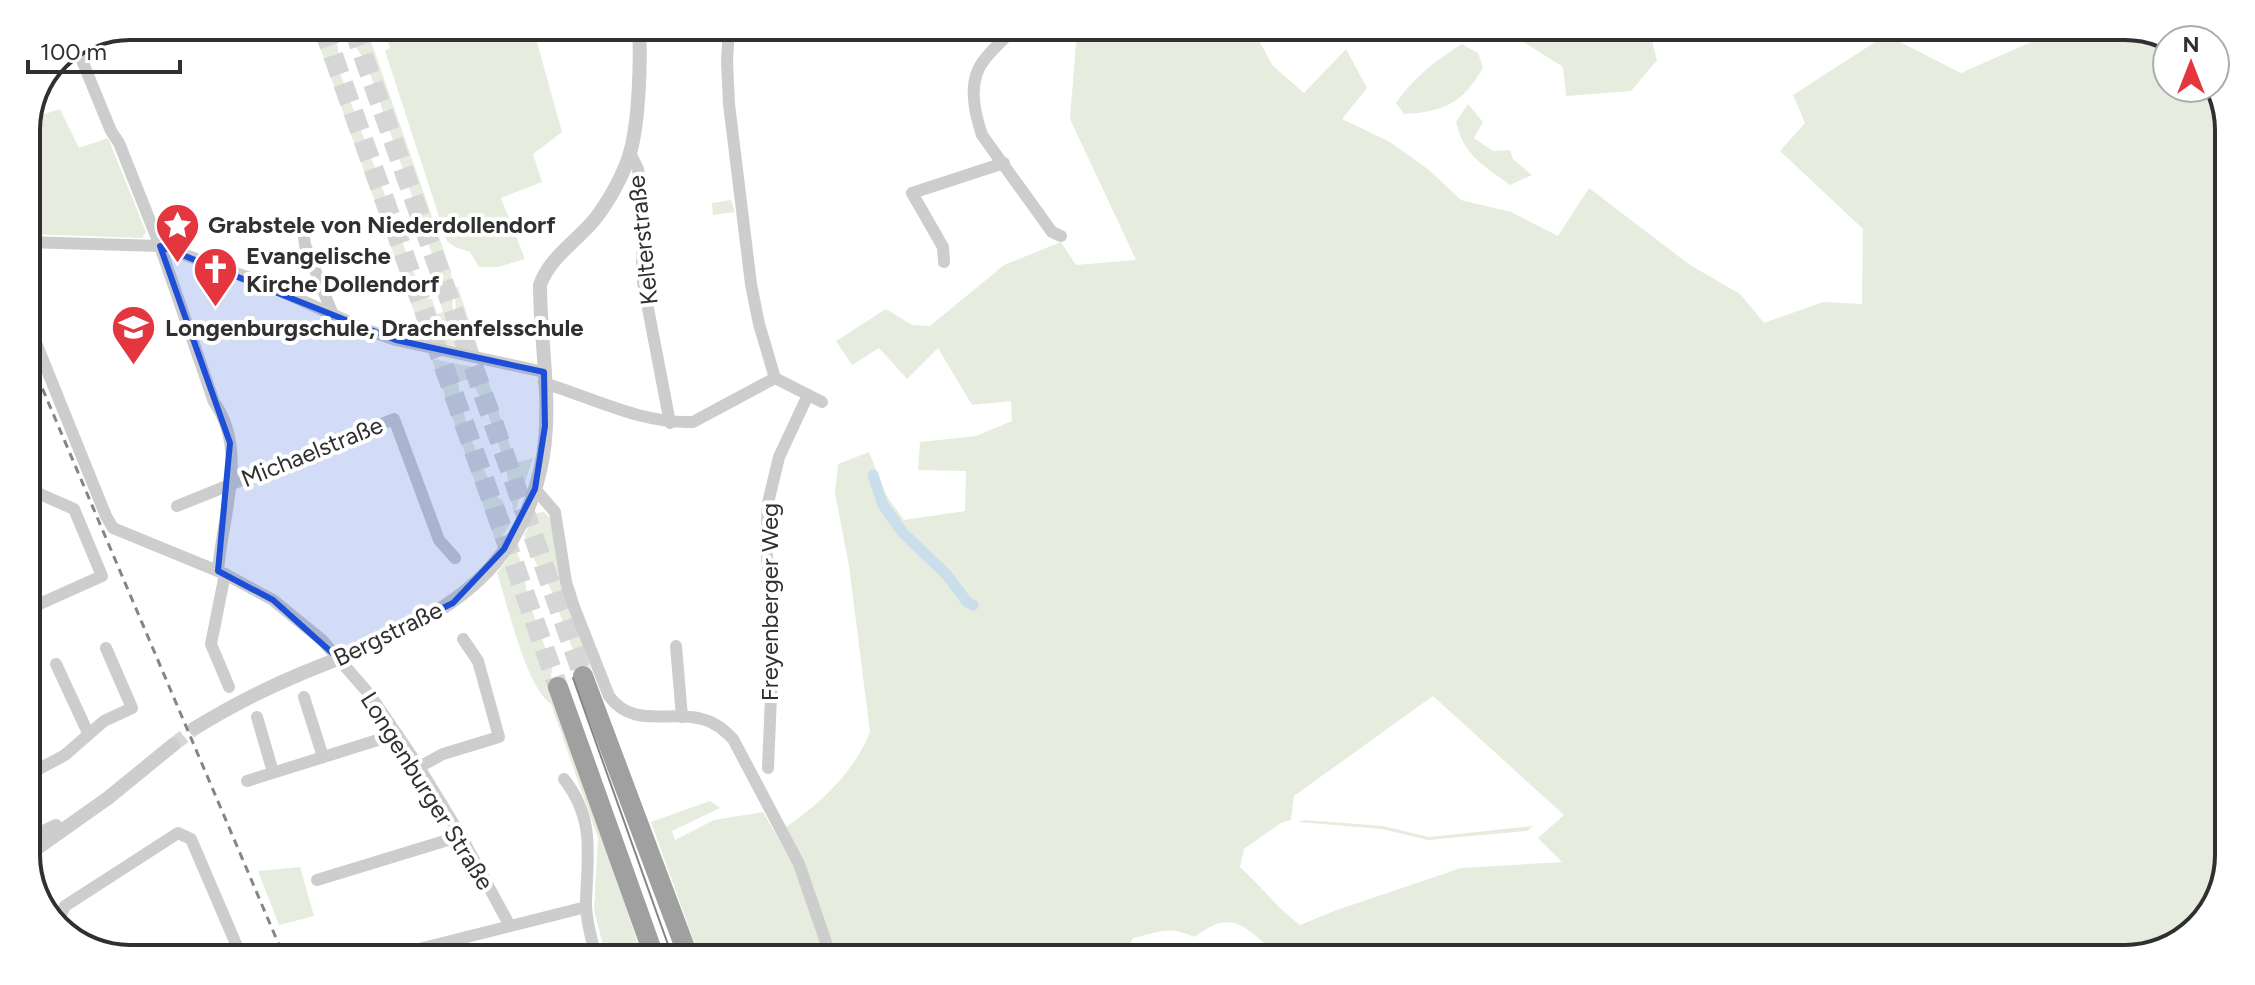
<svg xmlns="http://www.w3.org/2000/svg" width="2255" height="985" font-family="Figtree,sans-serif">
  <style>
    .green { fill: #e6edde; fill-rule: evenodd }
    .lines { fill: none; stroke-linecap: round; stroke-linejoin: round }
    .canal { stroke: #cbdeec; stroke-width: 11 }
    .tertiary-tunnel { stroke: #d6d6d6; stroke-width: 14; stroke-dasharray: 14 7; stroke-linecap: butt }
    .trunk-tunnel { stroke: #d6d6d6; stroke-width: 20; stroke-dasharray: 20 10; stroke-linecap: butt }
    .minor { stroke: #cdcdcd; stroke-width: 12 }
    .tertiary { stroke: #cdcdcd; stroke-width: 14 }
    .trunk { stroke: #a0a0a0; stroke-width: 20 }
    .tram { stroke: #858585; stroke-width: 2 }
    .rail { stroke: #858585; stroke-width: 3; stroke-dasharray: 8 6; stroke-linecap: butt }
    .marked { fill: #1d4ed8; fill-opacity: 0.2; stroke: #1d4ed8; stroke-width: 6; stroke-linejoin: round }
    .labels { text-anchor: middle; stroke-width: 8; stroke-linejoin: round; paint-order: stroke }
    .poi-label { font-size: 24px; font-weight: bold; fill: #303030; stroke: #fff; text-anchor: start }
    .street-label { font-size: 24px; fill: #303030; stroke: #fff }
    .rim { fill: none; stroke: #303030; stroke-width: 4 }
  </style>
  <rect width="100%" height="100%" fill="#fff"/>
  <g class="green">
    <path d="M340,27h26l85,244 2,42 -22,28 -6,1 -109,-306zM348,36l18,26 69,201 3,33 5,16 -6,2 -5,-15h-3l-16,-28 -73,-198 -3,-32z"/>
    <polygon points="383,27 533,28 562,132 533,154 542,182 501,198 525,259 498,267 479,267 470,252 455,247 447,241 385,51 390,48"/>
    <path d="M1077,30h176l20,36 31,27 42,-44 21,39 -25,31 48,23 39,28 32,30 50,12 47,24 31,-48 101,77 50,29 24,29 59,-21 39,2 1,-75 -83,-78 25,-28 -12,-28 93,-60 75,38 88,-39h116l7,6h-5v48h48v-5l14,41 -8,771 -39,47 -57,17 -846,-3c-32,-26 -45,-50 -84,-19 -28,-12 -34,-5 -62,1l-8,17 -290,-1 -49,-127c35,-24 68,-55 84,-95l-21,-166 -14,-73 3,-29 31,-12 17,43 18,25 61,-9 1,-40 -48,-1 2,-28 56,-6 36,-15 -1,-20 -39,4 -34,-57 -31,31 -28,-31 -27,17 -16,-24 50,-32 26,16 18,1 74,-61 57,-23 15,23 60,-5 -66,-141zM1433,696l131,119 -26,23 24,24 -101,6 -127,43 -34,14c-22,-16 -39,-39 -60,-58l4,-18 37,-26 10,-3 3,-24z"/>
    <polygon points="1508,32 1730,32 1718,35 1651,37 1657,60 1631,91 1566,96 1563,67"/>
    <path d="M1462,44l16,9 5,14c-19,36 -40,45 -79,47l-8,-11c17,-25 40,-43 66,-59z"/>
    <path d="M1468,104l15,18 -9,16 19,13 17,-1 3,9 19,16 -22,10c-27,-20 -46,-29 -54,-63z"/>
    <polygon points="60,109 79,148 108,138 146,232 142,238 26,234 26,170 30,169 26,159 26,124 29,119"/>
    <polygon points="731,200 735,212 713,215 712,203"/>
    <path d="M458,287l21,64 -44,-9c18,-22 25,-25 18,-54z"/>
    <path d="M432,359l52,10 32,94 17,-5 -19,56 -9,-51 -20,-57 -15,-27 -12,3c5,42 21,81 41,117h3l9,23 -14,23z"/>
    <polygon points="544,512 551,519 559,576 594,678 576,658 551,590 535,561 524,535 537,513"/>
    <path d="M516,548l6,18 6,33 24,68 -2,23 50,139 41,124h-36l-11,-43 4,-72 -47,-134c-25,-16 -44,-102 -54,-131z"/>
    <polygon points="710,801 720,808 672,831 675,840 714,820 763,812 797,871 825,954 698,953 651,822"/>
    <polygon points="1305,820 1383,826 1429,837 1533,826 1527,831 1428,840 1382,829 1298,822"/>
    <polygon points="300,867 314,916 279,925 258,871"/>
  </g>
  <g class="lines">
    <polyline class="canal" points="873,475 883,505 903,533 947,575 967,602 973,605"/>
    <polyline class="tertiary-tunnel" points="173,745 195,728"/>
    <g class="trunk-tunnel">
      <polyline points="323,27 558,687"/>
      <polyline points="353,27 583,676"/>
    </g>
    <g class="minor">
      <polyline points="729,28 727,61 729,104 751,284 759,324 775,378"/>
      <path d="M1012,30c-8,10 -19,18 -27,29 -18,21 -11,52 -3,76l70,97 9,4"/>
      <path d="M77,48l34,83 8,12 41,103 54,156c35,49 8,114 4,169"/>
      <polyline points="630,153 638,169 643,211 642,277 670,423"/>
      <polyline points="303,229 305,245 333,315"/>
      <polyline points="26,242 160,246 261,282 367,330 396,340 544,372"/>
      <polyline points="944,262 943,247 912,193 1004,163"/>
      <polyline points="26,318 106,516 113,528 225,574 273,600 322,640 370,695 419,767 461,836 510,926"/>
      <polyline points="775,378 822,402"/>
      <path d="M544,383c49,15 97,41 149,39l82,-44"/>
      <polyline points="26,488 74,509 102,576 26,610"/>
      <path d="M535,489l20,23 11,70 8,25 35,89c24,33 59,14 93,23 13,3 22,11 31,20l66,125 31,90"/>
      <polyline points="177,506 394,419 439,540 455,558"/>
      <polyline points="225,574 211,644 229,687"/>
      <polyline points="676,646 682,717"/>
      <polyline points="56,664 88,733"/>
      <polyline points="304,697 323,757"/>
      <polyline points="257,717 273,772"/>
      <polyline points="419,767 443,754 499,737 478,661 463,639"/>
      <polyline points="768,768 774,625 766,547 768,503 779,457 808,395"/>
      <polyline points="26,776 65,755 104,721 132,708 106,648"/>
      <path d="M564,779c32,41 23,76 22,125 0,15 5,34 9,49"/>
      <polyline points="247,781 397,734"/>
      <polyline points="317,880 461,836"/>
      <polyline points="63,930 59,919 65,906 178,833 191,839 239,951"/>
      <polyline points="407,952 586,907"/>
    </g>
    <g class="tertiary">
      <path d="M195,728c33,-20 67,-38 103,-53 113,-46 221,-81 245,-219 9,-56 -3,-115 -3,-171 10,-28 36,-43 55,-66 14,-18 29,-45 35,-66 9,-31 11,-92 9,-125"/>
      <polyline points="26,840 56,826"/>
      <polyline points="26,856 108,798 173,745"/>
    </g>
    <g class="trunk">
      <polyline points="583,676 687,953"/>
      <polyline points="558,687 653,953"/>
    </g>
    <polyline class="tram" points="573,678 671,953"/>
    <polyline class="rail" points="26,350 282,952"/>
  </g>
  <path class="marked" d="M160,246l236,94 148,32 1,54 -10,63 -31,60 -51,54 -114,56 -66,-59 -55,-29 12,-128z"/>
  <defs>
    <symbol id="sight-pin" viewBox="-11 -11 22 30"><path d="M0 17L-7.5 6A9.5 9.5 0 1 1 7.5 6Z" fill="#e3363e" stroke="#fff"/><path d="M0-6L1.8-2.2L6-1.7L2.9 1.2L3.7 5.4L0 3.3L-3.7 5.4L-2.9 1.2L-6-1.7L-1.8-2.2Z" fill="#fff"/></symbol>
    <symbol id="church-pin" viewBox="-11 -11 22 30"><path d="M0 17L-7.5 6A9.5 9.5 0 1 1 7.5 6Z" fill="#e3363e" stroke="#fff"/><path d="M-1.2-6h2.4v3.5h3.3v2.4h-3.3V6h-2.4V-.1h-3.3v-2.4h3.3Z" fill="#fff"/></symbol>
    <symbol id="school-pin" viewBox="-11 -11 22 30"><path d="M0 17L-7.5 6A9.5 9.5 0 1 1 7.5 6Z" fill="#e3363e" stroke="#fff"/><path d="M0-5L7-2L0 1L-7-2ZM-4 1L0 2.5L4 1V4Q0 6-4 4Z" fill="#fff"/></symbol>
  </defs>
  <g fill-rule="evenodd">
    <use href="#sight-pin" x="152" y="200" width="51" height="69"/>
    <use href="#church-pin" x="190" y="244" width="51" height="69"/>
    <use href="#school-pin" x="108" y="302" width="51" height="69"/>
  </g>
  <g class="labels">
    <g class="poi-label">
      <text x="208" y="233">Grabstele von Niederdollendorf</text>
      <text x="246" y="264">Evangelische<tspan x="246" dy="28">Kirche Dollendorf</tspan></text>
      <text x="165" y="336">Longenburgschule, Drachenfelsschule</text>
    </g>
    <g class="street-label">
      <text transform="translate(643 240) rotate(-96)" y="8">Kelterstraße</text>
      <text transform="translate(312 452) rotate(-22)" y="8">Michaelstraße</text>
      <text transform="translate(770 602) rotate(-90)" y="8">Freyenberger Weg</text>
      <text transform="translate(388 634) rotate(-26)" y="8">Bergstraße</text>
      <text transform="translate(427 791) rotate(58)" y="8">Longenburger Straße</text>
    </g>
  </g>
  <path d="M0 0H2255V985H0ZM130 40H2125A90 90 0 0 1 2215 130V855A90 90 0 0 1 2125 945H130A90 90 0 0 1 40 855V130A90 90 0 0 1 130 40Z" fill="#fff" fill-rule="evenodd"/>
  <path class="rim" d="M130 40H2125A90 90 0 0 1 2215 130V855A90 90 0 0 1 2125 945H130A90 90 0 0 1 40 855V130A90 90 0 0 1 130 40Z"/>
  <g transform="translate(2191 64)"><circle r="38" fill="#ffffff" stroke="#acacac" stroke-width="2"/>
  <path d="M0-6L14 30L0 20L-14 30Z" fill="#e3363e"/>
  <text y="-12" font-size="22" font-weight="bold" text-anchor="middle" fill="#303030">N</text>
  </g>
  <path d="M28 60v12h152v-12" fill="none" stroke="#303030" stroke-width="4"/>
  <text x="40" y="60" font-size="24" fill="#303030" stroke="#ffffff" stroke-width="6" paint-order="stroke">100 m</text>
</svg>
